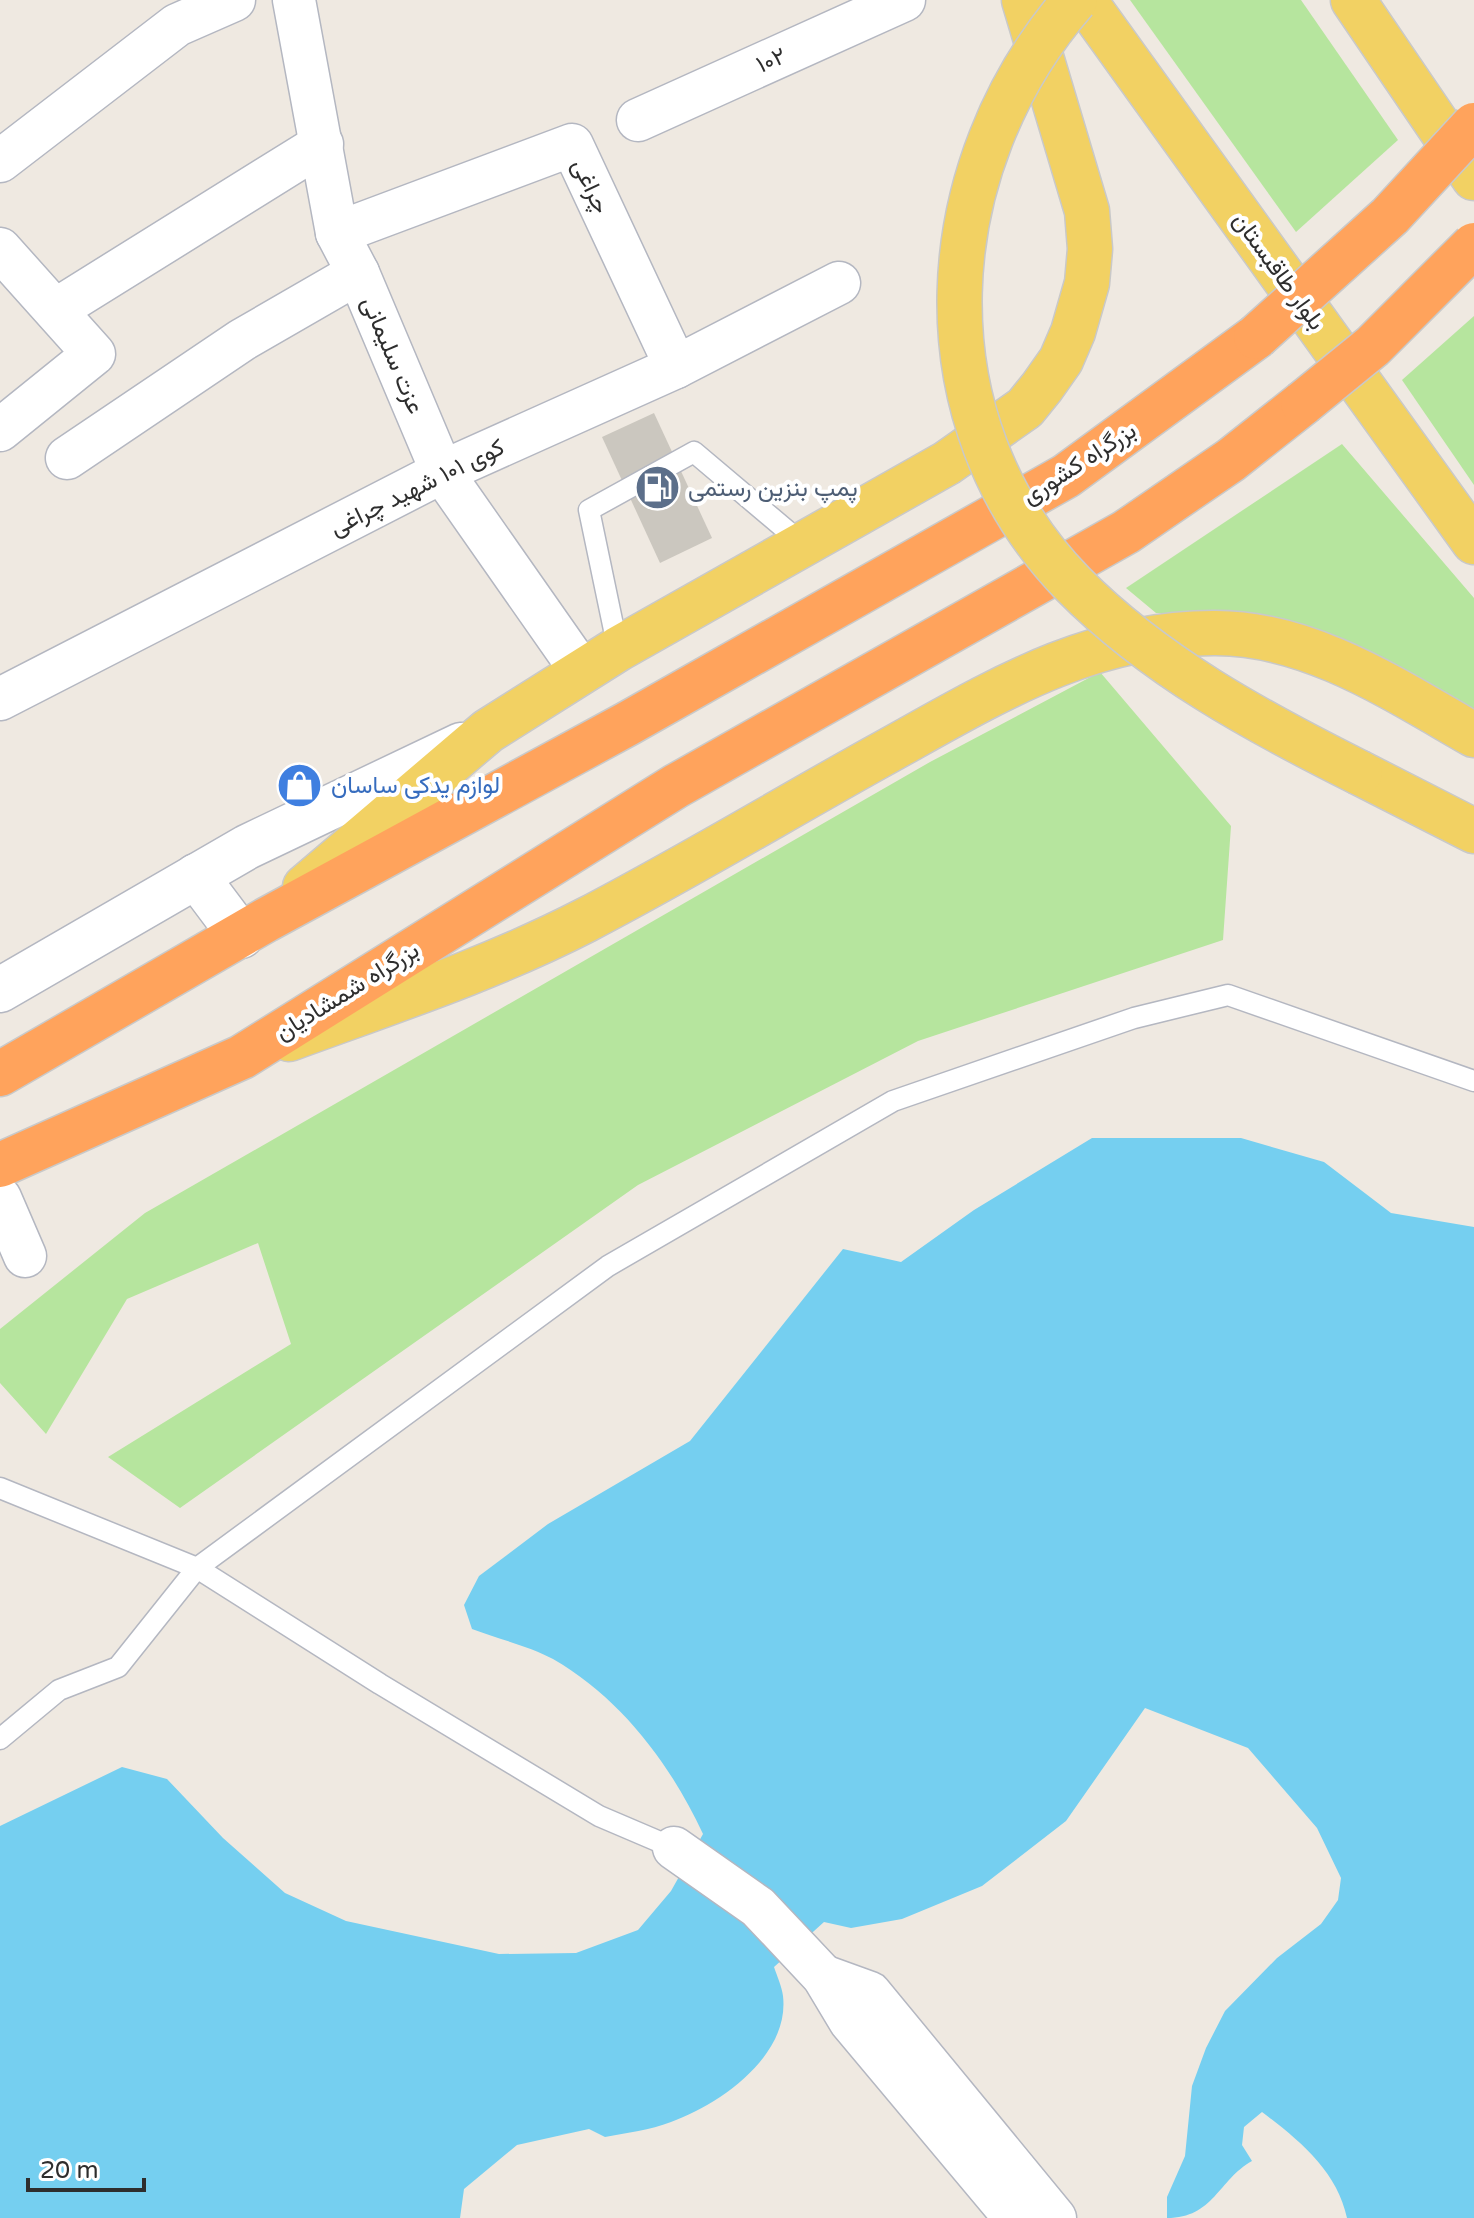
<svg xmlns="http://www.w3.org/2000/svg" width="1474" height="2218" font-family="'Varela Round',Vazirmatn,sans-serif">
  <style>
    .green { fill: #b6e59e }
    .water { fill: #75cff0 }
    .building { fill: #cbc7bf }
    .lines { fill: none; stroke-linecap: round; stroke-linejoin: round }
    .lane-casing { stroke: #b4b7c1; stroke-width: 23 }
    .street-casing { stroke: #b4b7c1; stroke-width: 45 }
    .secondary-casing { stroke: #b4b7c1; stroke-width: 47 }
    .primary-casing { stroke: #c9c9c9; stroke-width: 47 }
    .highway-casing { stroke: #c9c9c9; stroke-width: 47 }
    .lane { stroke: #fff; stroke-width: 20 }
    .street { stroke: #fff; stroke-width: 42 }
    .secondary { stroke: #fff; stroke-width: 44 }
    .primary { stroke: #f2d163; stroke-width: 44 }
    .highway { stroke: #ffa35c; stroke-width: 44 }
    .primary-bridge-casing { stroke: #c9c9c9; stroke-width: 47; stroke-linecap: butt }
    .highway-bridge-casing { stroke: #c9c9c9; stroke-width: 47; stroke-linecap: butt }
    .primary-bridge { stroke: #f2d163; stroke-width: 44 }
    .highway-bridge { stroke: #ffa35c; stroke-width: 44 }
    .labels { text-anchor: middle; stroke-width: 8; stroke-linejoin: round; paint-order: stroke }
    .street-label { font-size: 24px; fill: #2e2e2e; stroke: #fff }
    .service-label { font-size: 24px; fill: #4e5e75; stroke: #fff; text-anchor: start }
    .shop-label { font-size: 24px; fill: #366cbe; stroke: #fff; text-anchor: start }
  </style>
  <rect width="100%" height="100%" fill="#efe9e1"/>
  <g class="green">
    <polygon points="1130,0 1301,0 1398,140 1296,232"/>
    <polygon points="1474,316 1474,485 1402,380"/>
    <polygon points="1342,444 1474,598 1474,713 1202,614 1156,613 1126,588"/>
    <polygon points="1100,672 1231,826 1223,940 918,1041 638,1185 180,1508 108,1457 291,1344 258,1243 127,1299 46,1434 0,1383 0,1329 145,1213 930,762"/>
  </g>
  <path class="water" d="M1092,1138h149l83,24 67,51 83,14v991h-127c-10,-47 -48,-78 -85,-106l-18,15 -2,18 10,16c-34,19 -38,57 -85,57v-21l18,-41 7,-70 14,-38 19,-37 52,-53 44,-34 17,-24 3,-22 -24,-50 -69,-80 -103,-40 -79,113 -84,65 -80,33 -51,9 -27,-6 -50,45c3,9 8,20 9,29 7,60 -64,109 -112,126 -21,8 -44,11 -66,15l-16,-8 -72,16 -53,44 -4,29h-460v-392l122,-59 45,12 56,59 62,55 61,28 153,33 77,-1 62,-23 33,-39 32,-57c-32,-69 -82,-136 -150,-175 -24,-13 -55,-20 -81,-30l-8,-24 15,-29 69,-52 142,-83 153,-192 58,13 73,-52z"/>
  <polygon class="building" points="654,413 712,538 660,563 602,437"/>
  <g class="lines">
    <defs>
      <g id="lane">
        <polyline points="618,649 589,510 694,452 804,545"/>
        <polyline points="0,1488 197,1568 380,1684 599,1816 674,1848"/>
        <polyline points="0,1739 59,1690 118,1667 197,1568 608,1266 893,1101 1134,1018 1228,995 1474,1081"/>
      </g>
      <g id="street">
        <polyline points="294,0 337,233 358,273 442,472 582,672"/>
        <polyline points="638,120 904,0"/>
        <polyline points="0,161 177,25 234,0"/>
        <polyline points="337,233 572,145 676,367"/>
        <polyline points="0,249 94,354 0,430"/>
        <polyline points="57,309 322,144"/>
        <polyline points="67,458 242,340 358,273"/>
        <polyline points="0,699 442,472 676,367 839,283"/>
        <polyline points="0,1198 25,1256"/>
        <polyline points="674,1848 758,1907 823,1976 850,2021 1015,2218"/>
        <polyline points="823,1976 870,1993 1055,2218"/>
      </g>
      <g id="secondary">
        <polyline points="196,876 241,936"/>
        <polyline points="0,990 247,847 461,745"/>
      </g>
      <g id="primary">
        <polyline points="1084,0 1474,542"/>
        <polyline points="1353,0 1474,178"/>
        <polyline points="1360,773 1474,831"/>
        <polyline points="305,887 488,731 618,649 947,463 1025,408 1042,387 1061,360 1073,332 1087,283 1090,249 1087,211 1024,0"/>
        <path d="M289,1039c101,-37 202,-70 297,-119 98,-51 194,-109 291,-163 109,-60 209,-125 339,-124 94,0 179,57 258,102"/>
      </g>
      <g id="highway">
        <polyline points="0,1074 266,920 627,724 1066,476 1256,337"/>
        <polyline points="0,1165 242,1057 676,786 1126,532 1231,460 1303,403"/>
      </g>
    </defs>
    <use href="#lane" class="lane-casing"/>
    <use href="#street" class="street-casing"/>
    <use href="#secondary" class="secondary-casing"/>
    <use href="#primary" class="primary-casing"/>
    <use href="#highway" class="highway-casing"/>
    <use href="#lane" class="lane"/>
    <use href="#street" class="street"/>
    <use href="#secondary" class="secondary"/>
    <use href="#primary" class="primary"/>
    <use href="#highway" class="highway"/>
    <defs>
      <path id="primary-bridge" d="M1075,0c-145,166 -162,420 -2,584 81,82 185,138 287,189"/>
      <g id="highway-bridge">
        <polyline points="1256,337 1390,216 1474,125"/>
        <polyline points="1303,403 1373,346 1474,245"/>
      </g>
    </defs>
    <use href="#primary-bridge" class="primary-bridge-casing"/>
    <use href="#highway-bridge" class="highway-bridge-casing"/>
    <use href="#primary-bridge" class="primary-bridge"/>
    <use href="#highway-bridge" class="highway-bridge"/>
  </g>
  <defs>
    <symbol id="fuel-disc" viewBox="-11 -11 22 22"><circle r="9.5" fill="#5c6f8a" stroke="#fff"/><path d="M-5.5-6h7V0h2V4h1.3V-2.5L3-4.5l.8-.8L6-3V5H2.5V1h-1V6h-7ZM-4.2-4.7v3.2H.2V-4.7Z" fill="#fff"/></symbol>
    <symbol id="shop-disc" viewBox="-11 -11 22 22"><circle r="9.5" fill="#3f7fe0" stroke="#fff"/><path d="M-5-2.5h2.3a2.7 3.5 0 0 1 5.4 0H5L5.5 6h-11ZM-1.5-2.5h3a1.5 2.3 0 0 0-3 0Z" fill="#fff"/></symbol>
  </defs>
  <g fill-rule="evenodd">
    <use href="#fuel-disc" x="632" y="462" width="51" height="51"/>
    <use href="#shop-disc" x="274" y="760" width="51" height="51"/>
  </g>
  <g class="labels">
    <g class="street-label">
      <text transform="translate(771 60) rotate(-24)" y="8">۱۰۲</text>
      <text transform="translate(591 186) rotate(65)" y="8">چراغی</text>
      <text transform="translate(1279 271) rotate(54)" y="8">بلوار طاقبستان</text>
      <text transform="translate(393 355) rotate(67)" y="8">عزت سلیمانی</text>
      <text transform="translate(1079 463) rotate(-33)" y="8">بزرگراه کشوری</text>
      <text transform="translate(417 487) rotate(-26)" y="8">کوی ۱۰۱ شهید چراغی</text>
      <text transform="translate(347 991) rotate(-32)" y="8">بزرگراه شمشادیان</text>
    </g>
    <g class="service-label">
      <text x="688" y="496">پمپ بنزین رستمی</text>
    </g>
    <g class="shop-label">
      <text x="331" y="793">لوازم یدکی ساسان</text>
    </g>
  </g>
  <path d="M28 2178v12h116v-12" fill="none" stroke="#2e2e2e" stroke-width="4"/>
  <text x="40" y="2178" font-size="24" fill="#2e2e2e" stroke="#ffffff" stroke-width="6" paint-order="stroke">20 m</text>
</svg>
